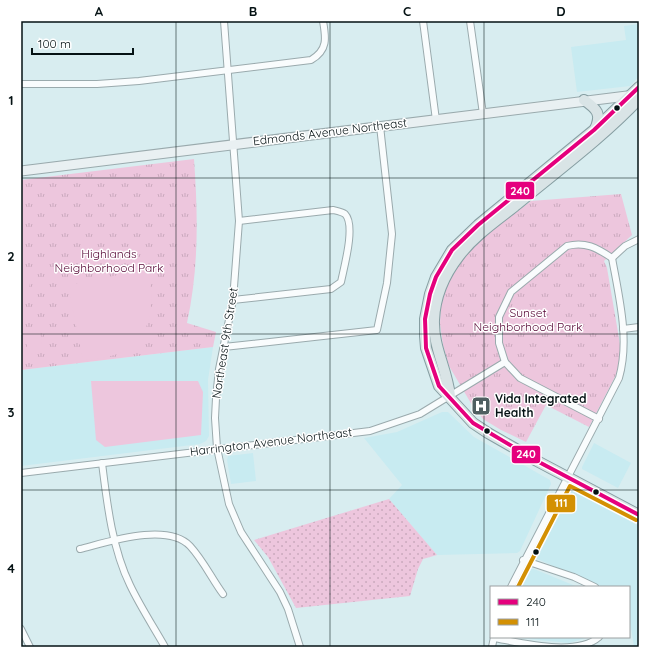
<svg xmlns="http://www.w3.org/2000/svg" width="660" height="668" font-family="Quicksand,sans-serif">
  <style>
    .built { fill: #c8ebf1 }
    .grass { fill: url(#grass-dots) }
    .park { fill: url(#park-tufts) }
    .pitch { fill: #edc6dd }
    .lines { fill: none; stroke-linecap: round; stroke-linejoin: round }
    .street-casing { stroke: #9aaaad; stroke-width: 8 }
    .secondary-casing { stroke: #9aaaad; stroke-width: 11 }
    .primary-casing { stroke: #869ea2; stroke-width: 12 }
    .street { stroke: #f9fcfd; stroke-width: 6 }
    .secondary { stroke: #e9f0f2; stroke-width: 9 }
    .primary { stroke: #d9e4e6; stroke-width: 10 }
    .bus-1-casing { stroke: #fff; stroke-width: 7 }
    .bus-2-casing { stroke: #fff; stroke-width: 7 }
    .bus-1 { stroke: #e5007d; stroke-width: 4 }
    .bus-2 { stroke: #d39003; stroke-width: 4 }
    .grid { fill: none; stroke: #051214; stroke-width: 1; stroke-opacity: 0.55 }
    .bus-dot { fill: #051214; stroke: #fff; stroke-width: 1.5 }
    .labels { text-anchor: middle; stroke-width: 3; stroke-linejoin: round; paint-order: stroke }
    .street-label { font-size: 12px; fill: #051214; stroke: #fff }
    .park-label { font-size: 12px; fill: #560635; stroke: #fff }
    .poi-label { font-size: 12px; font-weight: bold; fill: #051214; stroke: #fff; text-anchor: start }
    .line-badge { stroke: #fff; stroke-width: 1.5 }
    .badge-label { font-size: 11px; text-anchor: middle; font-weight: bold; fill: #fff }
    .neatline { fill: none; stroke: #051214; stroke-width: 1.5 }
    .grid-label { font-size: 13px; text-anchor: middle; font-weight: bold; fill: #051214 }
  </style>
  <defs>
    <pattern id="grass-dots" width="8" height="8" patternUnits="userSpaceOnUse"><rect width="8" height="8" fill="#edc6dd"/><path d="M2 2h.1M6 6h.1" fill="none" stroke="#caa9bd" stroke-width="1.8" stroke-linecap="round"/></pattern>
    <pattern id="park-tufts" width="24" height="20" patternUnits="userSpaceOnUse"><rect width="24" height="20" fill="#edc6dd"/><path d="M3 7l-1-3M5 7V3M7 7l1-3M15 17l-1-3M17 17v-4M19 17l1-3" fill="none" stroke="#caa9bd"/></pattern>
  </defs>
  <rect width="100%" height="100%" fill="#d8edf0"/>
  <g class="built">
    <polygon points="639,24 639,76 630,86 577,92 571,47 626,40 624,26"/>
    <polygon points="213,347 208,380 209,436 206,441 200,444 21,466 21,370"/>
    <polygon points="442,412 448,412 474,437 550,480 551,484 520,551 517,553 437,555 389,499 402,485 364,438 397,432"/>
    <polygon points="594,443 631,463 618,488 582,469 582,467"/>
    <polygon points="253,453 256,481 231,484 227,460 228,456"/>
    <polygon points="572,490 639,526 639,647 634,647 629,615 629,587 602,587 535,558"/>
    <polygon points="526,568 534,569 578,587 518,587"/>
    <polygon points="509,637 589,637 569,643"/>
  </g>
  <polygon class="grass" points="389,499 437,555 423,559 418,569 410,596 296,608 268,557 254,540"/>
  <g class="park">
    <path d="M194,159c4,56 5,109 -7,164l29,9 -3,15 -192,23v-190z"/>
    <polygon points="621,194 632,235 604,261 607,268 621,350 620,361 617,373 589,427 546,405 526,442 501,430 483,419 472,405 449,366 443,345 440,324 441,302 445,285 457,265 482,238 531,201"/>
  </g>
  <g class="pitch">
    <path d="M148,269c11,55 -5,89 -65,91l-14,-69 4,-7z"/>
    <polygon points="21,276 31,279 28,291 21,289"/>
    <polygon points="40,330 43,352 28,354 25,332"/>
    <polygon points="91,381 198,381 203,392 201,435 105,447 96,440"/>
  </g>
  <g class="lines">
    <defs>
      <g id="street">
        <polyline points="224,21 239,221 233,300 219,369 216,398 215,418 217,448 229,504 241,532 280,592 288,609 300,647"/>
        <polyline points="423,21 436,120"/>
        <polyline points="470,21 483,114"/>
        <path d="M21,84h76l42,-3 172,-21c17,-10 15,-22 12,-39"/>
        <polyline points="612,258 625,246 639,239"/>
        <path d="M233,300l98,-11 10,-7c3,-15 15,-57 4,-68 -3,-2 -8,-3 -12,-4l-94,11"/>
        <polyline points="623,329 639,327"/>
        <polyline points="224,347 377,330 387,283 392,234 380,126"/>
        <path d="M599,419l-79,-41 -15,-16 -6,-19v-26l12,-25 56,-46c18,-5 30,2 45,12"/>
        <path d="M102,463c5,40 10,85 28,122 10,21 23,41 35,62"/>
        <polyline points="21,473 370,431 420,414 505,362"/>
        <path d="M80,549c28,-7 87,-27 110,-3 13,14 22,33 33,48"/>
        <polyline points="523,560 574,577 595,587"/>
        <path d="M511,587l108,-209c11,-38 0,-81 -7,-120"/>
        <polyline points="21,629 30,647"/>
        <path d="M494,638c28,5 82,19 105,-1"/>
        <polyline points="492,647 494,637"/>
      </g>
      <polyline id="secondary" points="21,171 635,95"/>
      <g id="primary">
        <polyline points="639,87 594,130 478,225 452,250 436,277 430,294 425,319 425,336 426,348 439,386 473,423 488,433 537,461 639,515"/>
        <path d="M584,100c13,9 18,14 11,29"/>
        <path d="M450,396c-3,-27 -17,-49 -16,-76 1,-24 11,-46 25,-64 15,-20 37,-35 56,-50 42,-35 87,-68 124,-107"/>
      </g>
    </defs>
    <use href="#street" class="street-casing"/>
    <use href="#secondary" class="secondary-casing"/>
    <use href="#primary" class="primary-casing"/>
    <use href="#street" class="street"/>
    <use href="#secondary" class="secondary"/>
    <use href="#primary" class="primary"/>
    <defs>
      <polyline id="bus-1" points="639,87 594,130 478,225 452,250 436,277 430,294 425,319 426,348 439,386 473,423 537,461 639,515"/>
      <polyline id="bus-2" points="518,587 570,486 636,520"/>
    </defs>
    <use href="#bus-1" class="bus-1-casing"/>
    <use href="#bus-2" class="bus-2-casing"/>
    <use href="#bus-1" class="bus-1"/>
    <use href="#bus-2" class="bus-2"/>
  </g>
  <path class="grid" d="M176,21v626M330,21v626M484,21v626M21,178h618M21,334h618M21,490h618"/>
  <defs>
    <symbol id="hospital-square" viewBox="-11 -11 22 22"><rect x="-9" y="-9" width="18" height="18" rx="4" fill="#4f5f61" stroke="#fff"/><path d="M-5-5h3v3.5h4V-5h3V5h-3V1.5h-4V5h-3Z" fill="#fff"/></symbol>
  </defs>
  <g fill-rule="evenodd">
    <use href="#hospital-square" x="470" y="395" width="22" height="22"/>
  </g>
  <g class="bus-dot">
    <circle cx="617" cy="108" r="3.5"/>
    <circle cx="487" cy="431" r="3.5"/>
    <circle cx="596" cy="492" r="3.5"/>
    <circle cx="536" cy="552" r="3.5"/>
  </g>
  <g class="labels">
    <g class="street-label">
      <text transform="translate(330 132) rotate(-7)" y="4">Edmonds Avenue Northeast</text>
      <text transform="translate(225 343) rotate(-81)" y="4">Northeast 9th Street</text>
      <text transform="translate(271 442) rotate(-7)" y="4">Harrington Avenue Northeast</text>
    </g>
    <g class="park-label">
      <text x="109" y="258">Highlands<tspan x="109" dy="14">Neighborhood Park</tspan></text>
      <text x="528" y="317">Sunset<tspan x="528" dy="14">Neighborhood Park</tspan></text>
    </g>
    <g class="poi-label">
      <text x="495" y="403">Vida Integrated<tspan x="495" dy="14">Health</tspan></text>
    </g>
  </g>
  <g class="line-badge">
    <rect x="505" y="181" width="30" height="19" rx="4" fill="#e5007d"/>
    <rect x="511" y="445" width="30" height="19" rx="4" fill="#e5007d"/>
    <rect x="546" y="494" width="30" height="19" rx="4" fill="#d39003"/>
  </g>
  <g class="badge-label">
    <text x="520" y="195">240</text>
    <text x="526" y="458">240</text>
    <text x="561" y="507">111</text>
  </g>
  <rect width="660" height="668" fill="none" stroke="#ffffff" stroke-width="44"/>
  <rect x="490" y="586" width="140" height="52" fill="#ffffff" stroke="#9ba0a1"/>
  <rect x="498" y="599" width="20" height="6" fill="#e5007d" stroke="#9ba0a1"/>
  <text x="526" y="606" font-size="12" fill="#051214">240</text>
  <rect x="498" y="619" width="20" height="6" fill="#d39003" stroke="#9ba0a1"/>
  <text x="526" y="626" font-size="12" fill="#051214">111</text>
  <path d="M32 48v6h101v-6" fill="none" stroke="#051214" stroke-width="2"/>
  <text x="38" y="48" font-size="12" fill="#051214" stroke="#ffffff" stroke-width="3" paint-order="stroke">100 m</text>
  <rect x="22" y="22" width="616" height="624" class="neatline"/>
  <g class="grid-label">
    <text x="99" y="16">A</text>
    <text x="253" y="16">B</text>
    <text x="407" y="16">C</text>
    <text x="561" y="16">D</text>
    <text x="11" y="105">1</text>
    <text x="11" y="261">2</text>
    <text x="11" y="417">3</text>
    <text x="11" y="573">4</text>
  </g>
</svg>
